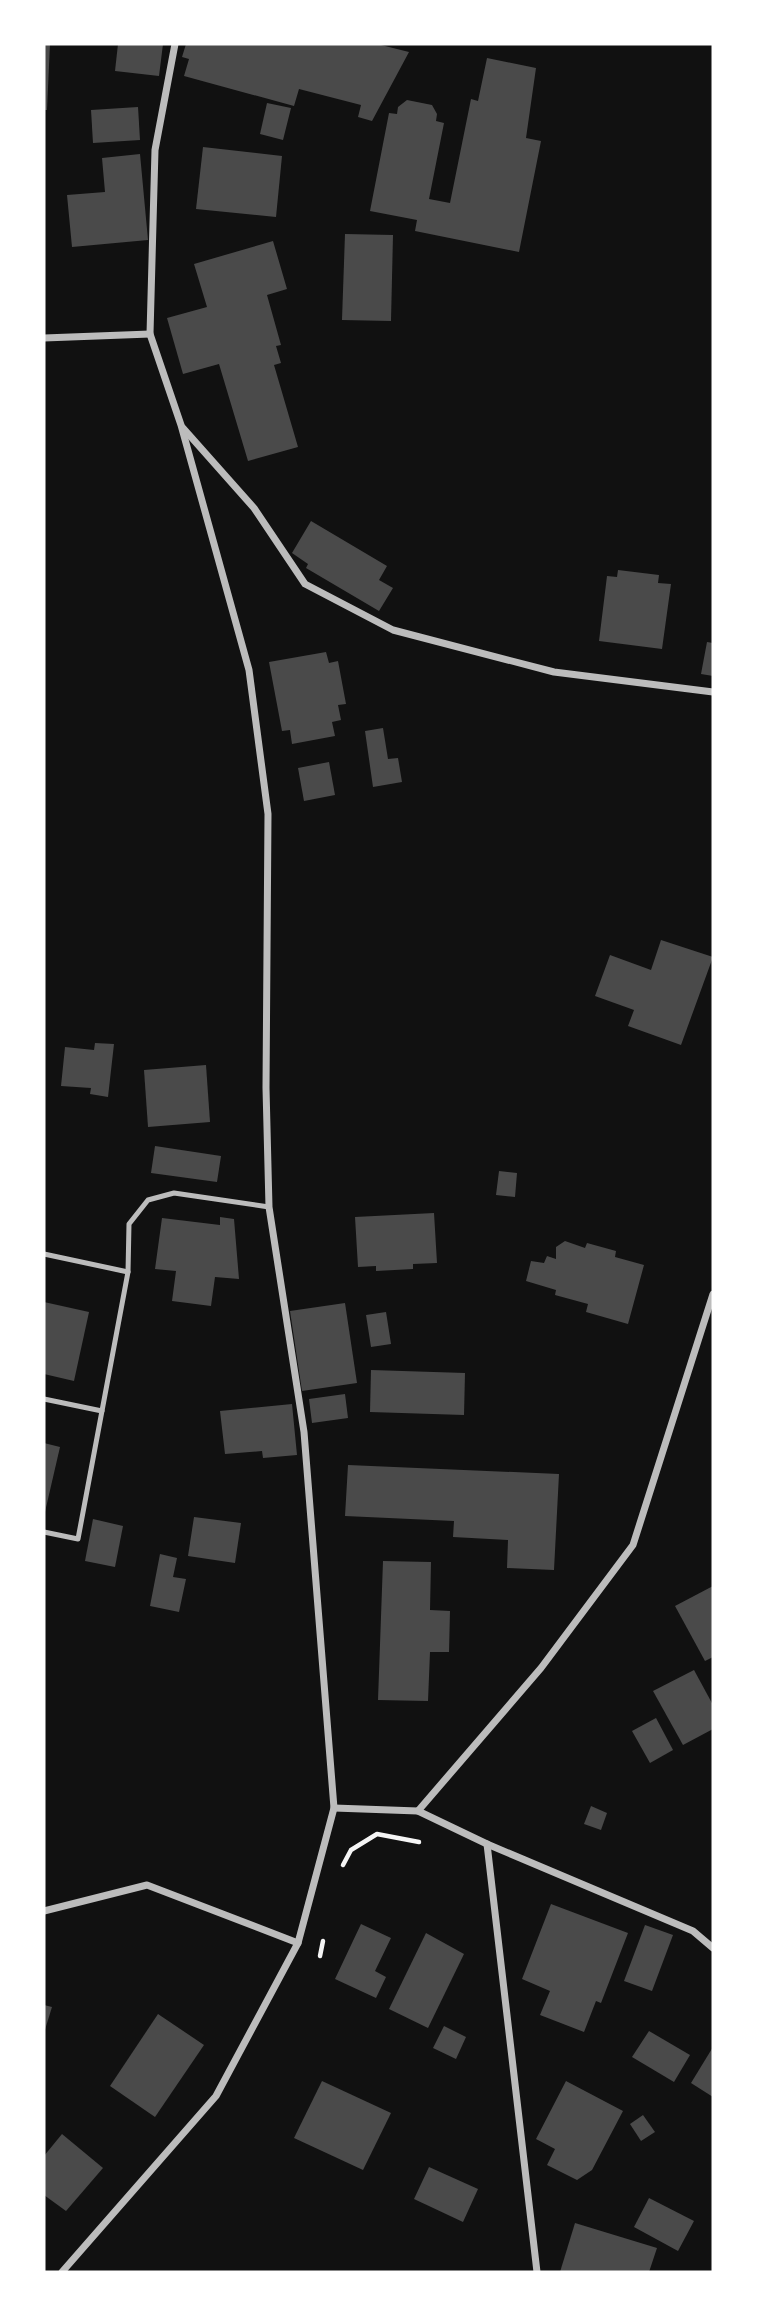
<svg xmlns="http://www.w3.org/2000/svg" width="757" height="2316" font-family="'Alegreya Sans',sans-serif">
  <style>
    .building { fill: #4a4a4a }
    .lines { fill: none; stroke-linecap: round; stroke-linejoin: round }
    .path { stroke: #f5f5f5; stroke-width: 4.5 }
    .service { stroke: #bcbcbc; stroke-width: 5 }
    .minor { stroke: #bcbcbc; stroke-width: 7 }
  </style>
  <rect width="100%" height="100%" fill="#111"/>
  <g class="building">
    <polygon points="44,44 50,44 47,110 44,110"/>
    <polygon points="118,44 163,44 159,76 115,71"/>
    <polygon points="186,44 377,44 409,52 372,121 358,117 361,105 299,89 294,106 184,76 189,59 182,57"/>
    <polygon points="487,58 536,68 526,138 541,141 519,252 415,231 417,220 370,211 389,113 397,114 398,107 407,100 432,105 437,114 436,121 444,123 429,199 450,203 471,99 478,101"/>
    <polygon points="267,103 291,108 283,140 260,134"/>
    <polygon points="138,107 140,140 93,143 91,110"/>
    <polygon points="203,147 282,156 276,217 196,209"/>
    <polygon points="140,154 148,240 72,247 67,195 105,192 102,158"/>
    <polygon points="345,234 393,235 391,321 342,320"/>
    <polygon points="273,241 287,289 267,295 281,345 276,346 281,363 274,365 298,447 248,461 219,364 183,374 167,318 207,307 194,264"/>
    <polygon points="311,521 387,566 379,580 393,588 379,611 306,568 308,564 292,553"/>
    <polygon points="618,570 659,575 658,583 671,584 662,649 599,641 607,576 617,577"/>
    <polygon points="707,642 713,643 713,676 701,674"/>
    <polygon points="326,652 329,663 338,661 346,704 338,705 341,720 332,722 335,736 292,744 290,730 282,731 269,662"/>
    <polygon points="383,728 388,759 398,758 402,782 373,787 365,731"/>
    <polygon points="329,762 335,795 304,801 298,768"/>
    <polygon points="661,940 713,957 681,1045 628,1026 634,1010 595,996 610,955 651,970"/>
    <polygon points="95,1043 114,1044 108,1097 90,1094 91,1088 61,1086 65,1047 94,1050"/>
    <polygon points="206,1065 210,1122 148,1127 144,1070"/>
    <polygon points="155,1146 221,1156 217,1182 151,1173"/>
    <polygon points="499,1171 517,1173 515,1197 496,1195"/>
    <polygon points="434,1213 437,1263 413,1264 413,1269 376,1271 376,1266 358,1267 355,1217"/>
    <polygon points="220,1217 234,1219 239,1279 215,1277 211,1306 172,1301 176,1271 155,1269 162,1218 220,1225"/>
    <polygon points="565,1241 585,1248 587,1243 616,1251 615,1257 644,1265 628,1324 586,1312 588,1304 555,1295 556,1290 526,1281 531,1261 544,1263 547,1256 556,1259 556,1247"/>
    <polygon points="44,1302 89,1312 74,1381 44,1374"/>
    <polygon points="345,1303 357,1383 302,1391 290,1311"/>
    <polygon points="386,1312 391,1344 371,1347 366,1315"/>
    <polygon points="371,1370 465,1373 464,1415 370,1412"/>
    <polygon points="345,1394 348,1418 312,1423 309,1399"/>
    <polygon points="292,1404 297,1455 263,1458 262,1451 225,1454 220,1411"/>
    <polygon points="44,1443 60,1447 45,1512 44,1512"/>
    <polygon points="348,1465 559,1474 554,1570 507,1568 508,1540 453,1537 454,1521 345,1516"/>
    <polygon points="194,1517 241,1523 235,1563 188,1556"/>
    <polygon points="93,1519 123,1526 115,1567 85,1561"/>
    <polygon points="160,1554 177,1558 173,1577 186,1579 179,1612 150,1606"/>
    <polygon points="383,1561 431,1562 430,1610 450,1611 449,1652 430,1652 428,1701 378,1700"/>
    <polygon points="713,1586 713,1657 705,1661 675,1606"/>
    <polygon points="694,1670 713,1705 713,1729 683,1745 653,1691"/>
    <polygon points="656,1718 673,1750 650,1763 632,1731"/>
    <polygon points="591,1806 607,1813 601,1830 584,1824"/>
    <polygon points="551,1904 628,1933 601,2003 596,2001 584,2032 540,2015 550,1991 522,1979"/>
    <polygon points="361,1924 391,1938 375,1971 386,1977 376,1998 335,1979"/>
    <polygon points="645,1925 673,1935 652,1991 624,1981"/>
    <polygon points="426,1933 464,1954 428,2028 389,2009"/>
    <polygon points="44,2005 52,2007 44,2033"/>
    <polygon points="158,2014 204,2045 155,2117 110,2086"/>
    <polygon points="444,2026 466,2037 456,2059 433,2048"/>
    <polygon points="649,2031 690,2055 674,2082 632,2057"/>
    <polygon points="713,2047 713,2097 691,2083"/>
    <polygon points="322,2081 391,2113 363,2170 294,2138"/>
    <polygon points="566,2081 623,2111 592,2170 577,2180 547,2165 555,2149 536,2139"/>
    <polygon points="643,2115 655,2132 641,2141 630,2124"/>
    <polygon points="62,2134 103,2168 66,2211 44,2195 44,2156"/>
    <polygon points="429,2167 478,2189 463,2222 414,2199"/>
    <polygon points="649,2198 694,2221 678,2251 634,2227"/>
    <polygon points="575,2223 657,2248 649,2272 560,2272"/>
  </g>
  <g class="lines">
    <g class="path">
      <polyline points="343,1865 351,1850 377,1834 419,1842"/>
      <polyline points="320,1956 323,1941"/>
    </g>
    <g class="service">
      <polyline points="44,1254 128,1272"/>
      <polyline points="44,1399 102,1411"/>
      <polyline points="44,1532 78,1539 128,1272 129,1224 148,1200 174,1193 269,1207"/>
    </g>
    <g class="minor">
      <polyline points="44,338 150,334"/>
      <polyline points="183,428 254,508 305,584 393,630 554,672 713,692"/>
      <polyline points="334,1808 418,1811 541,1668 633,1545 713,1294"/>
      <polyline points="418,1811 487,1844 693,1931 713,1948"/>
      <polyline points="487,1844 537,2272"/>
      <polyline points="44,1911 147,1885 298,1943"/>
      <polyline points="62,2272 216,2096 298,1943 334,1808 304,1432 269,1207 266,1088 268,814 249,670 181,425 150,334 155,150 175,44"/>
    </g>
  </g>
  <rect width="757" height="2316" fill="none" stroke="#ffffff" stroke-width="91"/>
</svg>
